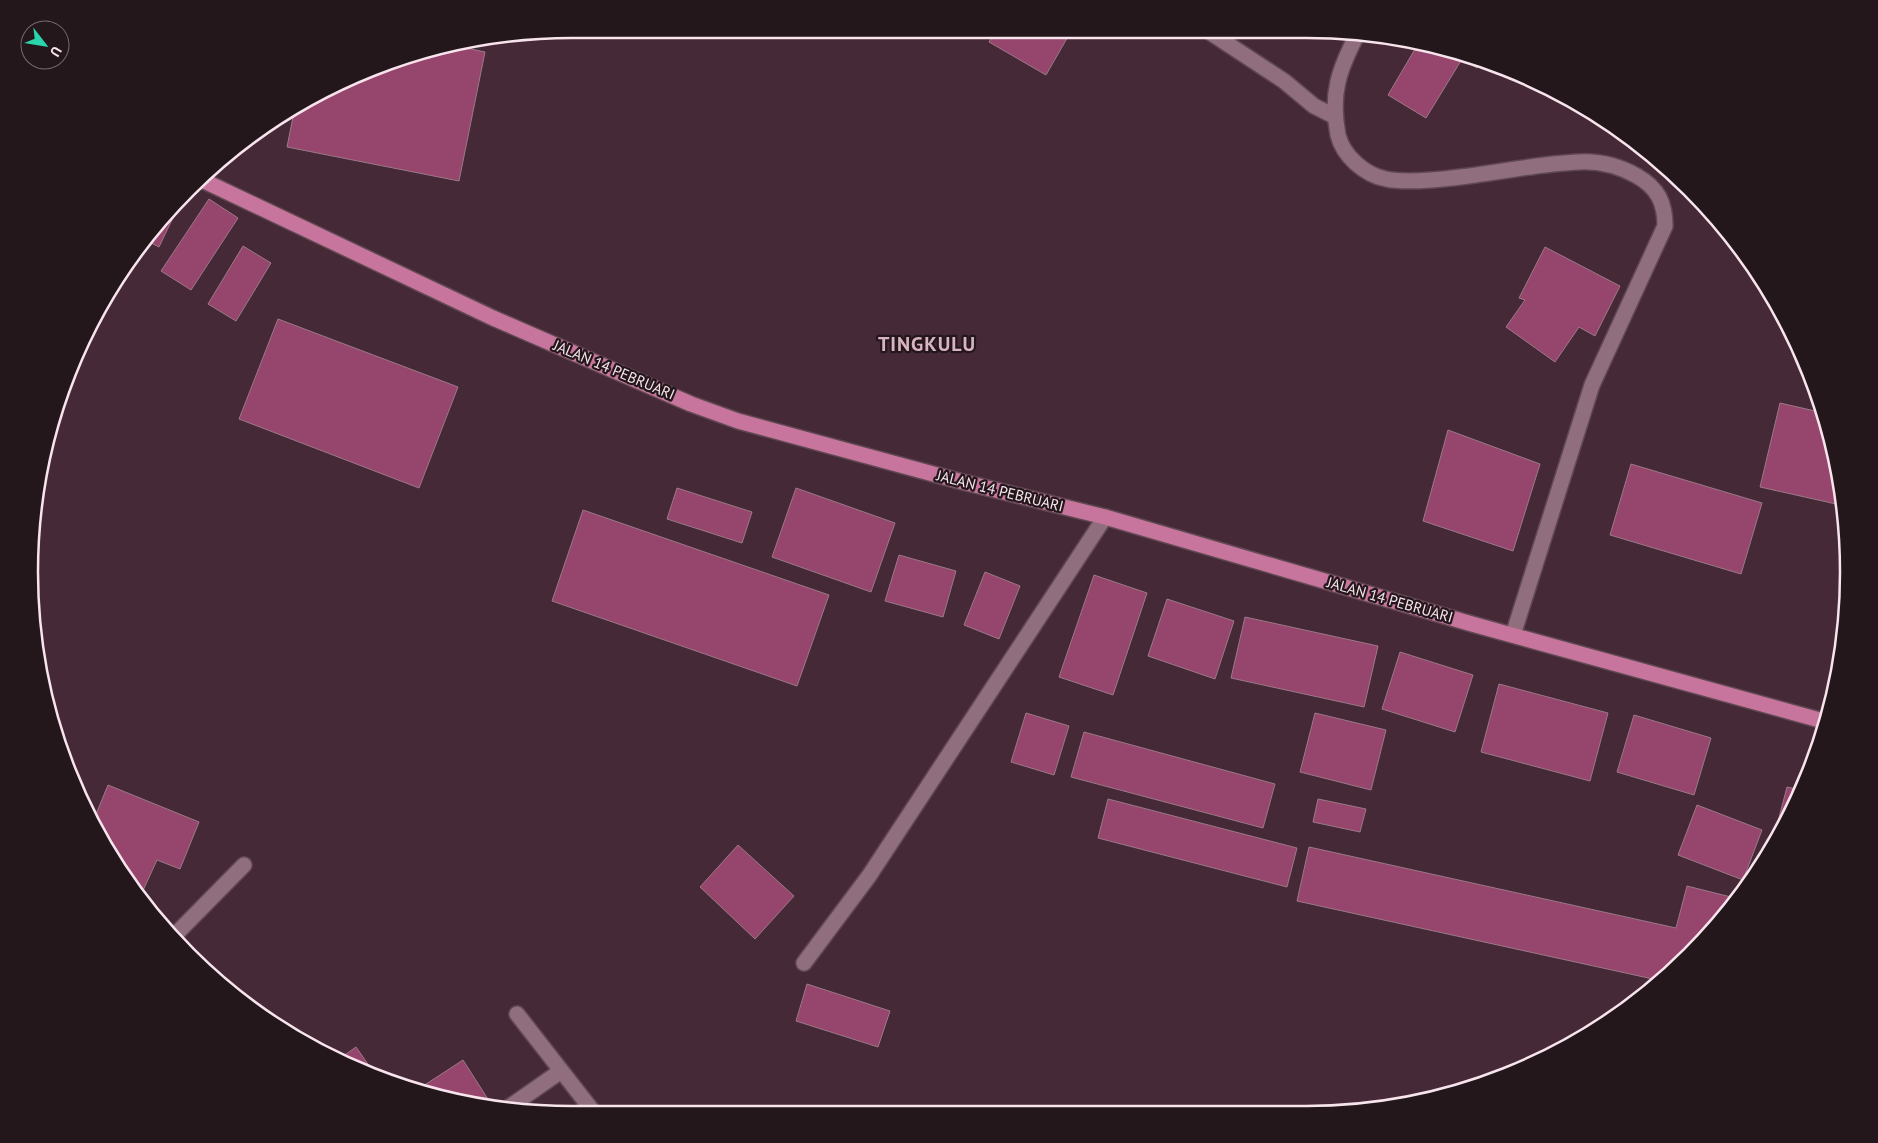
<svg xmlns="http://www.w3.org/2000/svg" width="1878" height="1143" font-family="'PT Sans',sans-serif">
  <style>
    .building { fill: #96456d; stroke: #9b7988 }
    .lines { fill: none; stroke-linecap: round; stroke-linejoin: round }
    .minor-casing { stroke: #604853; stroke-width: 18 }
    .major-casing { stroke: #604853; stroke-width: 18 }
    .minor { stroke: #906e7d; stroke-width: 15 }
    .major { stroke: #c7759c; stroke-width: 15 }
    .labels { text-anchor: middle; stroke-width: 4.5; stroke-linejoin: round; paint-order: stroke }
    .street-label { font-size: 15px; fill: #f7e4ec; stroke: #24171c }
    .district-label { font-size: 20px; font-weight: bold; letter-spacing: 1px; fill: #d8b3c2; stroke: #24171c }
    .rim { fill: none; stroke: #f7e4ec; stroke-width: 2.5 }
  </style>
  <rect width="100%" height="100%" fill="#462936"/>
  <g class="building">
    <polygon points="994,33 1070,33 1046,75 989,42"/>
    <polygon points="1418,44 1481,61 1477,68 1462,59 1426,118 1388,95"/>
    <polygon points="452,45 485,52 459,181 287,147 295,107 331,85 397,57"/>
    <polygon points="209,199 238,218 191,290 161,271"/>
    <polygon points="181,201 159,247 143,239"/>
    <polygon points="243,246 271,263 236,321 208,304"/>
    <polygon points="1545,247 1620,286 1595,336 1579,327 1555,362 1506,327 1525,300 1519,298"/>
    <polygon points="278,319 458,387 419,488 239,419"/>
    <polygon points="1780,403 1824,413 1845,506 1760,487"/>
    <polygon points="1448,430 1540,464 1513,551 1423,521"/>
    <polygon points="1631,464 1762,503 1741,574 1610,535"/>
    <polygon points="677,488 752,512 742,543 667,519"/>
    <polygon points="796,488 895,523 871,592 772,557"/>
    <polygon points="583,510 829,595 797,686 552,601"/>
    <polygon points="899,555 956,571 943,617 885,601"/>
    <polygon points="985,572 1020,586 999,639 964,625"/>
    <polygon points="1094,575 1147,593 1113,695 1059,677"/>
    <polygon points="1167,599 1234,621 1215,679 1148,656"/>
    <polygon points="1245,617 1378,646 1364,707 1231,678"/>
    <polygon points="1400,652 1473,675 1455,732 1382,709"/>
    <polygon points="1499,684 1608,713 1590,781 1481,752"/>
    <polygon points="1026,713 1069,726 1054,775 1011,762"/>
    <polygon points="1315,713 1386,730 1371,790 1300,772"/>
    <polygon points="1634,715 1711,738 1694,795 1617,772"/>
    <polygon points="1084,732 1275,784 1263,828 1071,777"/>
    <polygon points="108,785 199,822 180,869 157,860 140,897 120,873 94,819"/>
    <polygon points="1787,787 1801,790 1793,811 1771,848"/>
    <polygon points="1108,799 1297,848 1287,887 1098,838"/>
    <polygon points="1318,799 1366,809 1360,832 1313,822"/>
    <polygon points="1697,805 1762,830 1743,880 1678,855"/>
    <polygon points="738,845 794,896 755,939 700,887"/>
    <polygon points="1309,847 1676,928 1687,886 1739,899 1662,981 1297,901"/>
    <polygon points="807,984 890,1011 878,1047 796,1021"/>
    <polygon points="356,1047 377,1077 364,1073 339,1059"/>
    <polygon points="463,1060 493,1107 420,1088"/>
  </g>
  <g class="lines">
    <defs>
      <g id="minor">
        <polyline points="1211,33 1284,81 1314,106 1334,116"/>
        <path d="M1358,33c-19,36 -28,61 -20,102 5,21 27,40 48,44 14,3 31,2 45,1 50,-3 98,-16 148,-18 20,-1 40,4 58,14 21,12 28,27 28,50l-73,159 -79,250"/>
        <polyline points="173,937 244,865"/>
        <polyline points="804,963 869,876 1105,517"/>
        <polyline points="517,1014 592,1110"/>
        <polyline points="505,1110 561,1071"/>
      </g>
      <polyline id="major" points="202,180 493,318 691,404 738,421 959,481 1105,517 1472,624 1827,722"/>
    </defs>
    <use href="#minor" class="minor-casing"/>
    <use href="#major" class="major-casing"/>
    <use href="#minor" class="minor"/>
    <use href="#major" class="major"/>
  </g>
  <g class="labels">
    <g class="street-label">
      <text transform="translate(614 370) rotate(23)" y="5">JALAN 14 PEBRUARI</text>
      <text transform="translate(1000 491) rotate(14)" y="5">JALAN 14 PEBRUARI</text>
      <text transform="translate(1390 600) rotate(16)" y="5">JALAN 14 PEBRUARI</text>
    </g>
    <g class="district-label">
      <text x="927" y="351">TINGKULU</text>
    </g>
  </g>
  <path d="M0 0H1878V1143H0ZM572 38H1306A534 534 0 0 1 1840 572V572A534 534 0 0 1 1306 1106H572A534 534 0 0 1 38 572V572A534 534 0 0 1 572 38Z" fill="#24171c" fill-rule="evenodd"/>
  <path class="rim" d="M572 38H1306A534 534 0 0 1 1840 572V572A534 534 0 0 1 1306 1106H572A534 534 0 0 1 38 572V572A534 534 0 0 1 572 38Z"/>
  <g transform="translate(45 45) rotate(121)"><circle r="24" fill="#24171c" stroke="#78696f"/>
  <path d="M0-4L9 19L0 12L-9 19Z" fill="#2ad5ac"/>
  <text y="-8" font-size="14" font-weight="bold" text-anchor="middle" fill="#f7e4ec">U</text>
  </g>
</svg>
